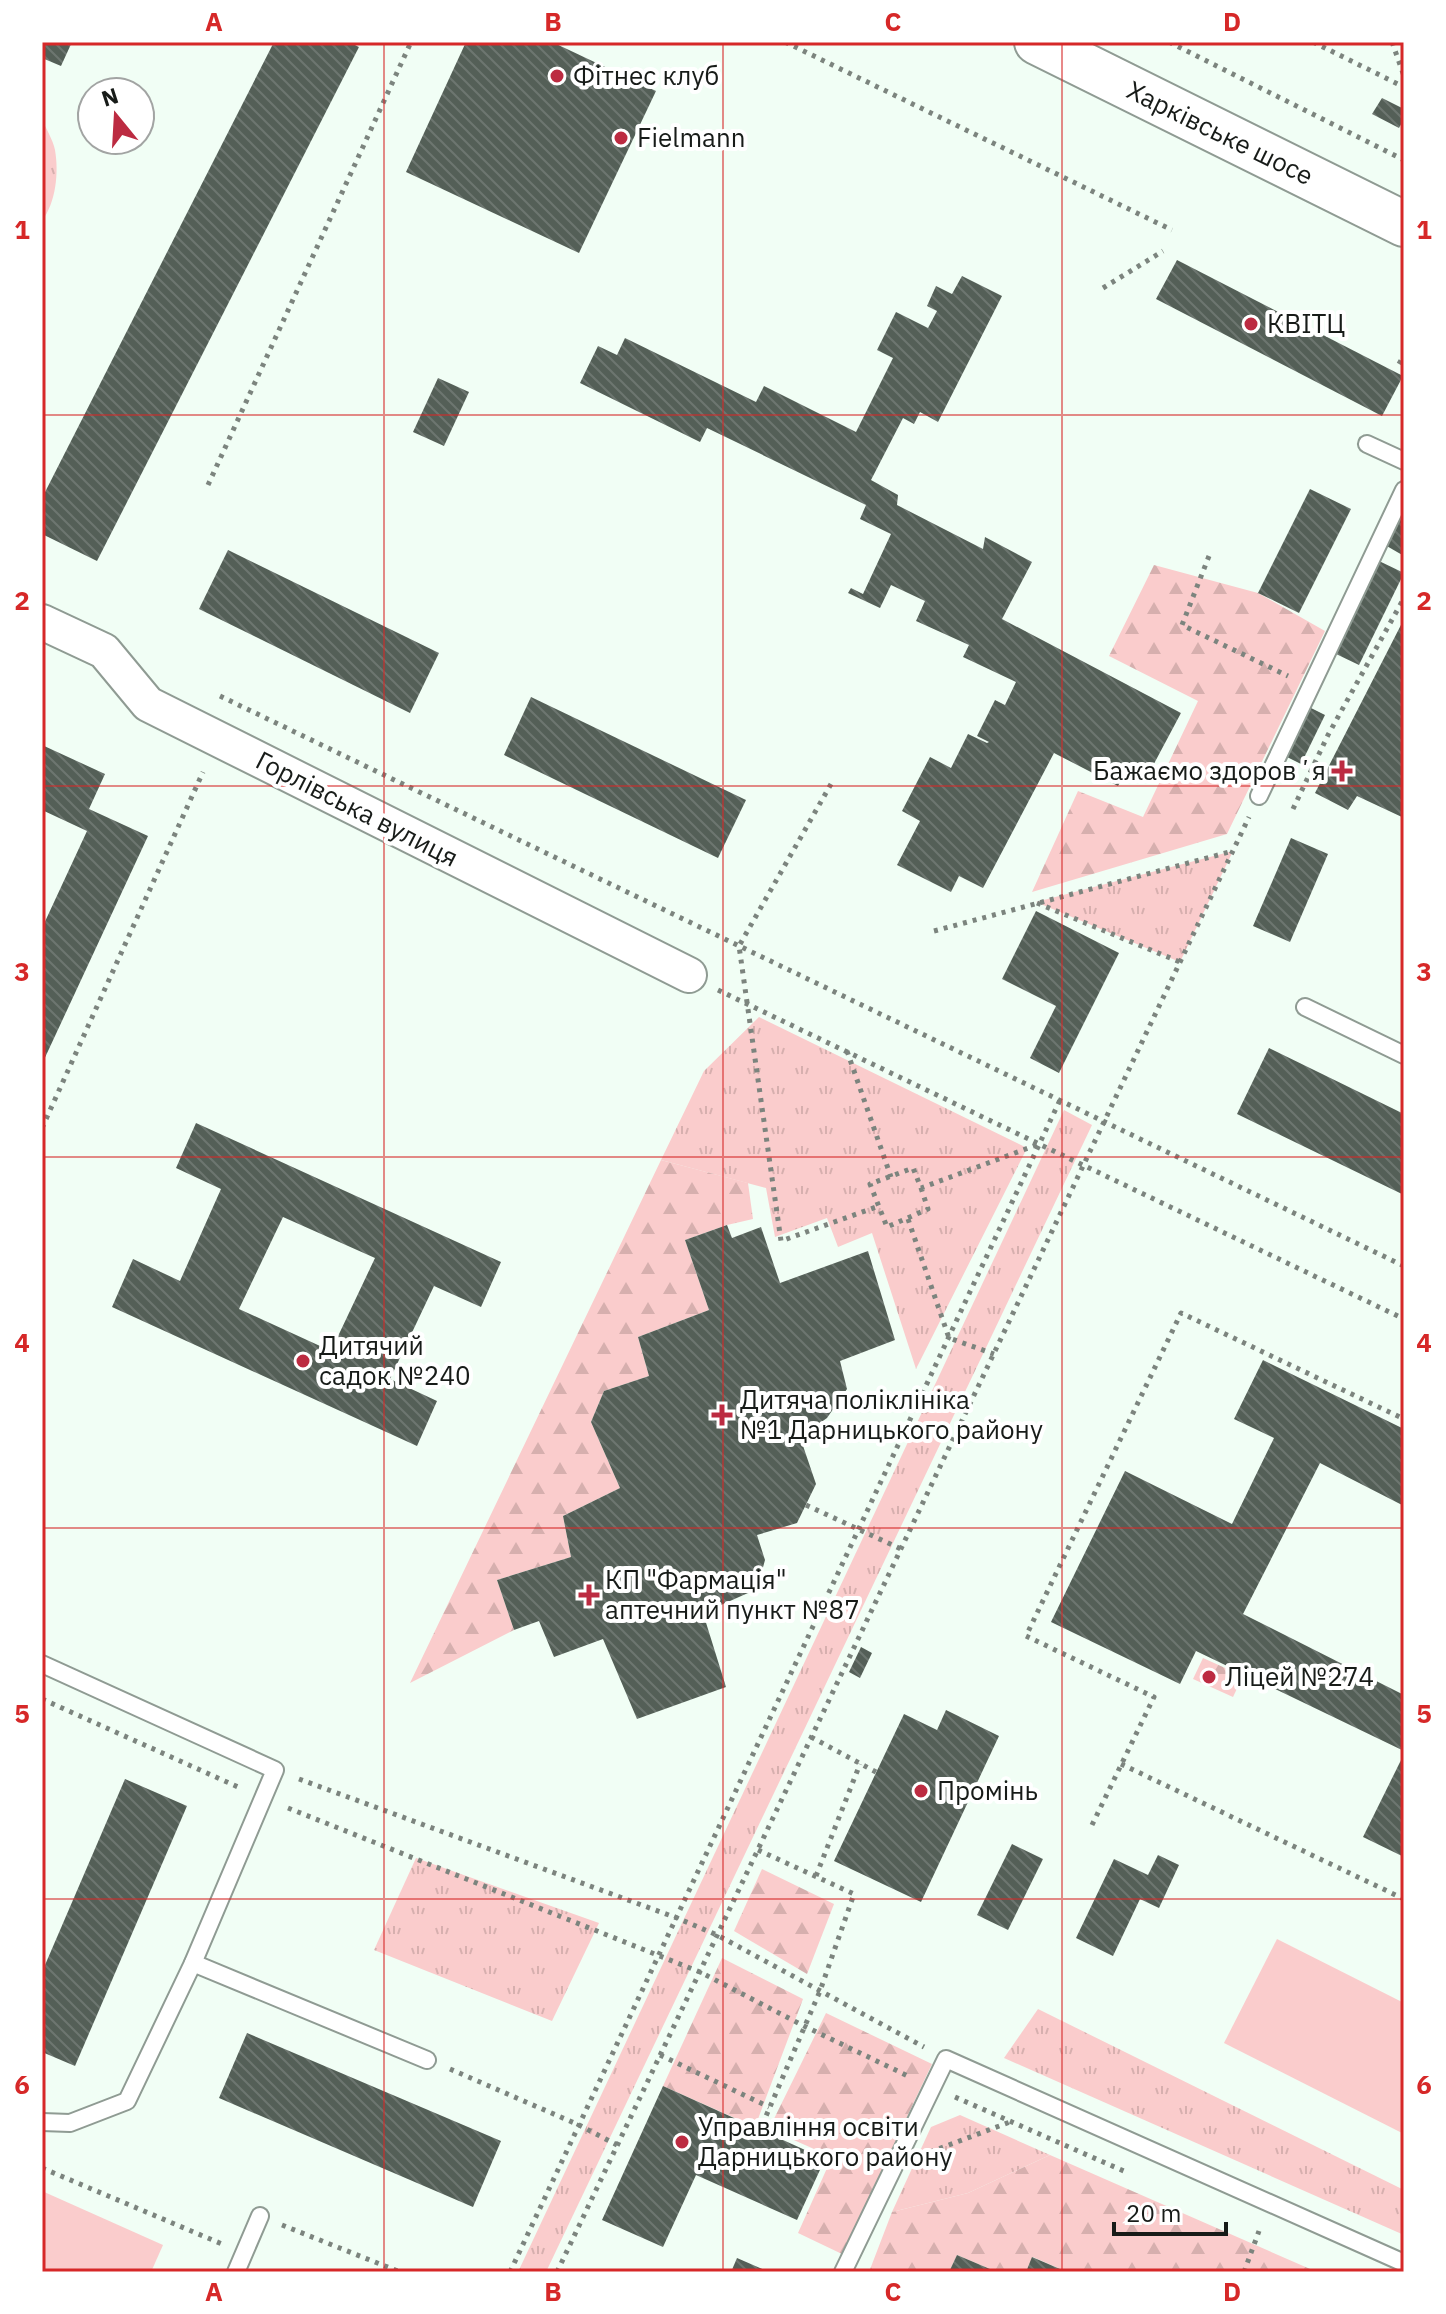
<svg xmlns="http://www.w3.org/2000/svg" width="1446" height="2314" font-family="'IBM Plex Sans',sans-serif">
  <style>
    .grass { fill: url(#grass-tufts) }
    .forest { fill: url(#forest-firs) }
    .pitch { fill: #facccc }
    .building { fill: url(#building-back-hatch); fill-rule: evenodd }
    .lines { fill: none; stroke-linecap: round; stroke-linejoin: round }
    .service-casing { stroke: #8f9b93; stroke-width: 20 }
    .minor-casing { stroke: #8f9b93; stroke-width: 38 }
    .primary-casing { stroke: #8f9b93; stroke-width: 48 }
    .path { stroke: #7c847e; stroke-width: 5; stroke-dasharray: 4 6; stroke-linecap: butt }
    .service { stroke: #fff; stroke-width: 16 }
    .minor { stroke: #fff; stroke-width: 34 }
    .primary { stroke: #fff; stroke-width: 44 }
    .grid { fill: none; stroke: #d62828; stroke-width: 2; stroke-opacity: 0.55 }
    .poi-dot { fill: #bc2b41; stroke: #fff; stroke-width: 3 }
    .labels { text-anchor: middle; stroke-width: 8; stroke-linejoin: round; paint-order: stroke }
    .poi-label { font-size: 26px; fill: #171b18; stroke: #fff; text-anchor: start }
    .street-label { font-size: 26px; fill: #171b18; stroke: #fff }
    .neatline { fill: none; stroke: #d62828; stroke-width: 3 }
    .grid-label { font-size: 26px; text-anchor: middle; font-weight: bold; fill: #d62828 }
  </style>
  <defs>
    <pattern id="grass-tufts" width="24" height="20" patternUnits="userSpaceOnUse" patternTransform="scale(2)"><rect width="24" height="20" fill="#facccc"/><path d="M3 7l-1-3M5 7V3M7 7l1-3M15 17l-1-3M17 17v-4M19 17l1-3" fill="none" stroke="#d6afae"/></pattern>
    <pattern id="forest-firs" width="22" height="20" patternUnits="userSpaceOnUse" patternTransform="scale(2)"><rect width="22" height="20" fill="#facccc"/><path d="M5 1l3.5 6h-7zM16 11l3.5 6h-7z" fill="#d6afae"/></pattern>
    <pattern id="building-back-hatch" width="6" height="6" patternUnits="userSpaceOnUse" patternTransform="scale(2)"><rect width="6" height="6" fill="#545f57"/><path d="M-1 5l2 2M0 0l6 6M5-1l2 2" fill="none" stroke="#6d7670"/></pattern>
  </defs>
  <rect width="100%" height="100%" fill="#f1fef5"/>
  <g class="grass">
    <path d="M42,119c4,10 11,21 13,31 4,23 1,52 -13,71z"/>
    <polygon points="1233,851 1180,962 1036,902"/>
    <polygon points="759,1017 1027,1148 916,1369 872,1233 838,1247 827,1218 775,1237 766,1188 661,1160 704,1071"/>
    <polygon points="1064,1110 1092,1125 546,2272 518,2272"/>
    <polygon points="416,1858 599,1923 552,2021 374,1950"/>
    <polygon points="1038,2009 1404,2190 1404,2235 1004,2058"/>
    <polygon points="960,2115 1050,2155 968,2193 892,2212 931,2127"/>
  </g>
  <g class="forest">
    <polygon points="1154,565 1258,593 1325,631 1227,834 1032,892 1078,791 1143,817 1198,701 1109,656"/>
    <polygon points="661,1160 748,1183 753,1219 727,1225 685,1240 709,1310 638,1337 649,1376 604,1391 591,1422 620,1488 563,1516 571,1557 497,1580 514,1630 410,1683"/>
    <polygon points="1203,1658 1243,1676 1233,1697 1193,1679"/>
    <polygon points="762,1869 834,1904 807,1974 734,1931"/>
    <polygon points="722,1958 803,1999 755,2127 663,2086"/>
    <polygon points="826,2013 932,2064 842,2254 798,2233 832,2157 769,2129"/>
    <polygon points="1050,2155 1317,2272 1067,2272 1033,2257 1026,2272 997,2272 957,2255 949,2272 869,2272 892,2212 968,2193"/>
  </g>
  <g class="pitch">
    <polygon points="1277,1939 1404,2003 1404,2134 1224,2043"/>
    <polygon points="42,2191 163,2245 151,2272 42,2272"/>
  </g>
  <g class="building">
    <polygon points="42,42 72,42 61,66 42,58"/>
    <polygon points="274,42 349,42 359,47 97,561 42,534 42,498"/>
    <polygon points="466,42 552,42 656,91 579,253 406,172"/>
    <polygon points="1382,98 1404,109 1404,119 1399,128 1372,114"/>
    <polygon points="1177,260 1403,376 1382,416 1156,299"/>
    <polygon points="962,276 1002,296 938,422 920,412 914,424 903,418 871,480 898,495 897,505 983,549 985,537 1032,562 1002,619 1181,713 1148,775 1129,766 1118,786 1054,753 983,888 959,876 951,892 897,865 920,821 902,811 930,757 951,768 968,734 987,743 989,742 977,736 995,700 1005,705 1016,682 963,657 969,645 916,621 925,601 891,585 880,608 848,593 851,588 863,594 891,534 860,519 866,505 707,428 700,442 580,383 598,346 617,355 625,338 756,402 764,386 856,432 893,358 877,350 896,312 928,328 937,311 927,306 936,286 952,294"/>
    <polygon points="438,378 469,392 444,446 413,432"/>
    <polygon points="1310,489 1351,509 1299,613 1258,593"/>
    <polygon points="1404,508 1404,556 1385,545"/>
    <polygon points="228,550 439,653 410,713 199,609"/>
    <polygon points="1379,561 1404,573 1359,665 1334,653"/>
    <polygon points="1404,619 1404,818 1357,796 1348,810 1315,793"/>
    <polygon points="531,697 746,800 718,858 504,755"/>
    <polygon points="1311,708 1325,715 1301,764 1287,757"/>
    <polygon points="42,745 105,774 89,809 148,836 42,1064 42,928 87,831 42,810"/>
    <polygon points="1291,838 1328,854 1290,942 1253,926"/>
    <polygon points="1036,911 1119,953 1059,1073 1030,1058 1056,1006 1002,979"/>
    <polygon points="1269,1048 1404,1114 1404,1195 1237,1114"/>
    <path d="M196,1123l305,139 -20,45 -47,-21 -44,93 47,22 -20,45 -305,-139 21,-48 47,22 41,-92 -45,-21zM283,1217l92,41 -44,93 -92,-42z"/>
    <polygon points="727,1225 732,1238 761,1227 780,1283 868,1251 895,1340 840,1361 847,1389 827,1418 800,1437 816,1484 797,1523 757,1535 765,1560 757,1589 703,1613 726,1687 637,1719 603,1639 554,1657 539,1621 514,1630 497,1580 571,1557 563,1516 620,1488 591,1422 604,1391 649,1376 638,1337 709,1310 685,1240"/>
    <polygon points="1263,1360 1404,1429 1404,1506 1320,1463 1243,1614 1404,1695 1404,1751 1196,1651 1180,1684 1051,1622 1125,1471 1232,1524 1274,1438 1234,1419"/>
    <polygon points="861,1647 872,1653 860,1678 849,1672"/>
    <polygon points="946,1710 999,1736 921,1902 834,1861 904,1714 937,1730"/>
    <polygon points="1404,1754 1404,1857 1363,1837"/>
    <polygon points="125,1779 187,1806 75,2066 42,2052 42,1972"/>
    <polygon points="1012,1844 1043,1859 1008,1930 977,1915"/>
    <polygon points="1158,1855 1179,1865 1159,1908 1140,1899 1113,1956 1076,1938 1114,1859 1148,1875"/>
    <polygon points="247,2033 501,2141 473,2207 219,2098"/>
    <polygon points="663,2086 825,2159 797,2220 696,2175 663,2247 602,2220"/>
    <polygon points="957,2255 997,2272 949,2272"/>
    <polygon points="1032,2257 1067,2272 1026,2272"/>
    <polygon points="737,2258 769,2272 731,2272"/>
  </g>
  <g class="lines">
    <defs>
      <g id="service">
        <polyline points="1367,444 1404,461"/>
        <polyline points="1259,796 1404,490"/>
        <polyline points="1305,1007 1404,1055"/>
        <polyline points="42,1664 275,1770 193,1963 127,2101 70,2123 42,2122"/>
        <polyline points="193,1963 427,2060"/>
        <polyline points="236,2272 260,2216"/>
        <polyline points="843,2272 946,2059 1404,2263"/>
      </g>
      <polyline id="minor" points="42,622 104,651 148,704 689,975"/>
      <polyline id="primary" points="1037,42 1404,224"/>
    </defs>
    <use href="#service" class="service-casing"/>
    <use href="#minor" class="minor-casing"/>
    <use href="#primary" class="primary-casing"/>
    <g class="path">
      <polyline points="785,42 1172,230"/>
      <polyline points="1169,42 1404,160"/>
      <polyline points="1313,42 1404,87"/>
      <polyline points="1392,42 1404,76"/>
      <polyline points="1103,288 1163,251"/>
      <polyline points="1399,364 1404,355"/>
      <polyline points="208,485 411,42"/>
      <polyline points="1209,556 1182,625 1288,676"/>
      <polyline points="220,696 1404,1266"/>
      <polyline points="831,784 739,946 781,1241 879,1206"/>
      <polyline points="1293,809 1328,735 1404,598"/>
      <polyline points="1037,903 1180,962"/>
      <polyline points="934,931 1233,851"/>
      <polyline points="718,990 1404,1319"/>
      <polyline points="847,1051 891,1177"/>
      <polyline points="42,1128 203,772"/>
      <polyline points="921,1188 928,1209 887,1227 870,1184 913,1168 921,1188 1039,1144"/>
      <polyline points="908,1219 949,1338 994,1354"/>
      <polyline points="806,1505 901,1549"/>
      <polyline points="42,1699 238,1787"/>
      <polyline points="811,1737 876,1772"/>
      <polyline points="1121,1764 1404,1899"/>
      <polyline points="299,1779 677,1918 717,1935 924,2047"/>
      <polyline points="288,1808 700,1972 804,2026 910,2077"/>
      <polyline points="1092,1825 1154,1697 1026,1636 1181,1313 1404,1419"/>
      <polyline points="758,1850 854,1894 820,1991 760,2130"/>
      <polyline points="816,1876 860,1764"/>
      <polyline points="660,2055 769,2107"/>
      <polyline points="450,2069 579,2125 617,2145"/>
      <polyline points="955,2097 1126,2172"/>
      <polyline points="930,2152 1010,2122"/>
      <polyline points="42,2168 222,2244"/>
      <polyline points="282,2225 400,2272"/>
      <polyline points="510,2272 1060,1100"/>
      <polyline points="557,2272 1249,817"/>
      <polyline points="1244,2272 1259,2231"/>
    </g>
    <use href="#service" class="service"/>
    <use href="#minor" class="minor"/>
    <use href="#primary" class="primary"/>
  </g>
  <path class="grid" d="M384,42v2230M723,42v2230M1062,42v2230M42,415h1362M42,786h1362M42,1157h1362M42,1528h1362M42,1899h1362"/>
  <g class="poi-dot">
    <circle cx="557" cy="76" r="8"/>
    <circle cx="621" cy="138" r="8"/>
    <circle cx="1251" cy="324" r="8"/>
    <path d="M1338 759h8v8h8v8h-8v8h-8v-8h-8v-8h8z"/>
    <circle cx="303" cy="1361" r="8"/>
    <path d="M718 1403h8v8h8v8h-8v8h-8v-8h-8v-8h8z"/>
    <path d="M585 1583h8v8h8v8h-8v8h-8v-8h-8v-8h8z"/>
    <circle cx="1209" cy="1677" r="8"/>
    <circle cx="921" cy="1791" r="8"/>
    <circle cx="682" cy="2142" r="8"/>
  </g>
  <g class="labels">
    <g class="poi-label">
      <text x="573" y="85">Фітнес клуб</text>
      <text x="637" y="147">Fielmann</text>
      <text x="1267" y="333">КВІТЦ</text>
      <text x="1326" y="780" text-anchor="end">Бажаємо здоровʼя</text>
      <text x="319" y="1355">Дитячий<tspan x="319" dy="30">садок №240</tspan></text>
      <text x="740" y="1409">Дитяча поліклініка<tspan x="740" dy="30">№1 Дарницького району</tspan></text>
      <text x="605" y="1589">КП "Фармація"<tspan x="605" dy="30">аптечний пункт №87</tspan></text>
      <text x="1225" y="1686">Ліцей №274</text>
      <text x="937" y="1800">Промінь</text>
      <text x="698" y="2136">Управління освіти<tspan x="698" dy="30">Дарницького району</tspan></text>
    </g>
    <g class="street-label">
      <text transform="translate(1220 133) rotate(26)" y="9">Харківське шосе</text>
      <text transform="translate(357 809) rotate(27)" y="9">Горлівська вулиця</text>
    </g>
  </g>
  <rect width="1446" height="2314" fill="none" stroke="#ffffff" stroke-width="88"/>
  <g transform="translate(116 116) rotate(342)"><circle r="38" fill="#ffffff" stroke="#a2a4a3" stroke-width="2"/>
  <path d="M0-6L14 30L0 20L-14 30Z" fill="#bc2b41"/>
  <text y="-12" font-size="22" font-weight="bold" text-anchor="middle" fill="#171b18">N</text>
  </g>
  <path d="M1114 2222v12h112v-12" fill="none" stroke="#171b18" stroke-width="4"/>
  <text x="1126" y="2222" font-size="24" fill="#171b18" stroke="#ffffff" stroke-width="6" paint-order="stroke">20 m</text>
  <rect x="44" y="44" width="1358" height="2226" class="neatline"/>
  <g class="grid-label">
    <text x="214" y="31">A</text>
    <text x="553" y="31">B</text>
    <text x="893" y="31">C</text>
    <text x="1232" y="31">D</text>
    <text x="22" y="239">1</text>
    <text x="1424" y="239">1</text>
    <text x="22" y="610">2</text>
    <text x="1424" y="610">2</text>
    <text x="22" y="981">3</text>
    <text x="1424" y="981">3</text>
    <text x="22" y="1352">4</text>
    <text x="1424" y="1352">4</text>
    <text x="22" y="1723">5</text>
    <text x="1424" y="1723">5</text>
    <text x="22" y="2094">6</text>
    <text x="1424" y="2094">6</text>
    <text x="214" y="2301">A</text>
    <text x="553" y="2301">B</text>
    <text x="893" y="2301">C</text>
    <text x="1232" y="2301">D</text>
  </g>
</svg>
